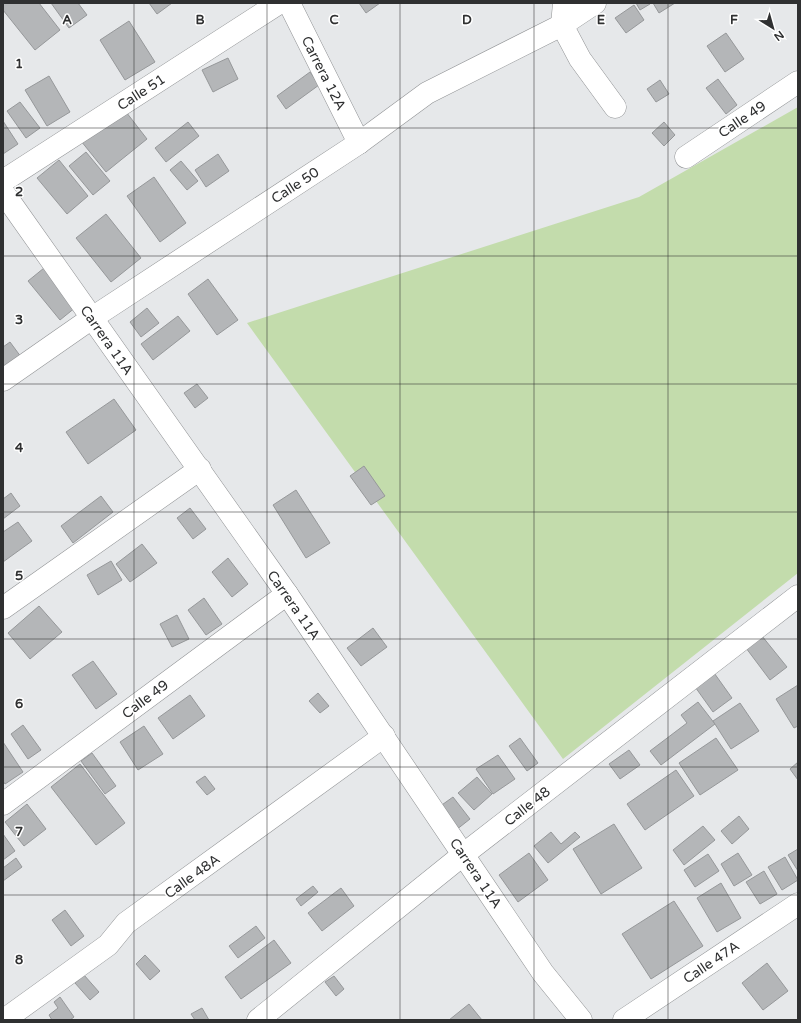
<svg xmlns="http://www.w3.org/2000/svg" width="801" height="1023" font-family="'Varela Round',sans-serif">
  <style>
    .green { fill: #c3dcac }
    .building { fill: #b4b6b8; stroke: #96989a }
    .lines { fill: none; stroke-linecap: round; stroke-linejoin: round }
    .minor-casing { stroke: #919395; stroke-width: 23 }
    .minor { stroke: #fff; stroke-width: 22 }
    .grid { fill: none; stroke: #2f3031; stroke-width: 1; stroke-opacity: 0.55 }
    .labels { text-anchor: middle; stroke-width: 3; stroke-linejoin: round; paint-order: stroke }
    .street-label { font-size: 14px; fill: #2f3031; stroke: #fff }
    .grid-label { font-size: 13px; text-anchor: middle; font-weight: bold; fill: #2f3031; stroke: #fff; stroke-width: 3; stroke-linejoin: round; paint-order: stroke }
  </style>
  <rect width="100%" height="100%" fill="#e6e8ea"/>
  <polygon class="green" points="798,107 798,573 563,759 247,323 639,197"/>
  <g class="building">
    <polygon points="3,3 39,3 60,30 35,50 3,10"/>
    <polygon points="51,3 78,3 87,15 69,28"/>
    <polygon points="149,3 172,3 157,14"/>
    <polygon points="359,3 380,3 366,13"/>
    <polygon points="636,3 649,3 650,4 640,10"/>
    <polygon points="653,3 675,3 659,13"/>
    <polygon points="634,5 644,20 626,33 615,18"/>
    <polygon points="129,21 155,62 125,80 100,40"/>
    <polygon points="726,33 744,59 725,72 707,46"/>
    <polygon points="228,58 238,79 213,92 202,70"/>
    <polygon points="310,72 319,85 286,109 277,96"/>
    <polygon points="49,76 70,112 47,126 25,90"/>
    <polygon points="718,79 737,105 726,114 706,88"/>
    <polygon points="660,80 669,94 656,102 647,89"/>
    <polygon points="20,102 40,128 26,138 7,111"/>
    <polygon points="123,108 147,139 106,172 81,141"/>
    <polygon points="3,121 18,144 3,154"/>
    <polygon points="188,122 199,136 166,162 155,148"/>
    <polygon points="664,122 675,135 664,146 652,133"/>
    <polygon points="86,152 110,181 93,195 69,166"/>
    <polygon points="218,154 229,171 206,187 195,170"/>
    <polygon points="59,160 88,196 67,214 37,178"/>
    <polygon points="181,161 198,181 187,190 170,170"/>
    <polygon points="154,177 186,223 160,242 127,196"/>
    <polygon points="106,214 141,258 111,282 76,238"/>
    <polygon points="44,268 76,307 60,320 28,281"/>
    <polygon points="208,279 238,320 217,335 188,294"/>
    <polygon points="147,308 159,323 141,337 130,322"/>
    <polygon points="178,316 190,331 153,360 141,344"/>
    <polygon points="10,342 24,361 3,371 3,347"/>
    <polygon points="197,384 208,398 195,408 184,393"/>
    <polygon points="114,399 136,430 88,464 66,432"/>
    <polygon points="364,466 385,496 371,505 350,476"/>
    <polygon points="296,490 330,543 306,558 273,505"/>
    <polygon points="11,493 20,506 3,519 3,499"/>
    <polygon points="101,496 113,512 73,543 61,526"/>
    <polygon points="190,508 206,529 193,539 177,518"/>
    <polygon points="18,522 32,541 3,562 3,532"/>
    <polygon points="142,544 157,563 130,582 116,564"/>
    <polygon points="228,558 248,584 232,597 212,572"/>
    <polygon points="111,561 122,580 98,595 87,575"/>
    <polygon points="204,598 222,624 206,635 188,610"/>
    <polygon points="39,606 62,632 30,659 8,633"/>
    <polygon points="177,615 189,639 172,647 160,624"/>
    <polygon points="373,628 387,647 361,666 347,648"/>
    <polygon points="762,636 787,667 770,680 746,648"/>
    <polygon points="93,661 117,694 96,709 72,675"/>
    <polygon points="712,670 732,698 713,712 693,684"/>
    <polygon points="798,685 798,726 794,728 776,699"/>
    <polygon points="318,693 329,706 320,713 309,701"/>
    <polygon points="190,695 205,716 173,739 158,718"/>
    <polygon points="698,702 715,724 661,765 650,751 687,723 681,715"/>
    <polygon points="740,703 759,731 731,749 713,721"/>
    <polygon points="23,725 41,750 28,759 11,734"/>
    <polygon points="144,726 163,754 138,770 120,742"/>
    <polygon points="520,738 538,763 527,771 509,746"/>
    <polygon points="716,738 738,770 700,795 679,763"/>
    <polygon points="3,742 23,772 5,784 3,781"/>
    <polygon points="629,750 640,765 620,779 609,764"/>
    <polygon points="92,753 116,786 105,794 81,761"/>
    <polygon points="498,755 515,779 493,794 476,769"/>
    <polygon points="798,762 798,780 790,769"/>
    <polygon points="80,764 125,823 96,845 51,787"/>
    <polygon points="676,770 694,796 645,830 627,804"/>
    <polygon points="205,776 215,789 207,795 196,782"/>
    <polygon points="477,777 492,794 474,810 458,793"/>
    <polygon points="453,797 470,819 456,830 439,807"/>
    <polygon points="27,804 46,829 24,846 5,822"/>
    <polygon points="739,816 749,829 732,844 721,831"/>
    <polygon points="614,824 642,868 601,894 573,849"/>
    <polygon points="703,826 715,840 684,865 673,850"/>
    <polygon points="551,832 561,844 575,832 580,837 548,863 534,846"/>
    <polygon points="3,834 15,851 3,860"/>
    <polygon points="798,849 798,871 788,855"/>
    <polygon points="529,853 548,880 518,902 499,875"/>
    <polygon points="738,853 752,875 734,886 721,864"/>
    <polygon points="708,854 719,871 695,887 684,870"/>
    <polygon points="785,857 798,880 782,890 768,867"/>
    <polygon points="16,858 22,867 3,881 3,868"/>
    <polygon points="764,871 777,894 760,904 746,882"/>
    <polygon points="721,883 741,918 717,932 697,898"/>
    <polygon points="313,886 318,892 301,906 296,899"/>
    <polygon points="341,888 354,906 322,931 308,913"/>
    <polygon points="674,901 703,946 651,979 622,934"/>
    <polygon points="65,910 84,936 71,946 52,920"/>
    <polygon points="256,926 265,938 238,958 229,946"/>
    <polygon points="274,940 291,963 241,999 225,977"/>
    <polygon points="145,955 160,971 150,980 136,964"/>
    <polygon points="767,963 788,991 763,1010 742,983"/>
    <polygon points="84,975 99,992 90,1000 75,983"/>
    <polygon points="334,976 344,989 336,996 325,982"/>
    <polygon points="60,997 74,1017 70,1020 52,1020 49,1015 58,1008 54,1002"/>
    <polygon points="469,1004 482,1020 449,1020"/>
    <polygon points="202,1008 209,1020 195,1020 191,1014"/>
  </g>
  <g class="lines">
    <defs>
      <g id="minor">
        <polyline points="289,3 359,143"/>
        <polyline points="564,3 562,25 580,59 615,107"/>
        <polyline points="686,157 798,82"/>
        <polyline points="3,181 279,3"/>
        <polyline points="3,192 287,594 543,973 581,1020"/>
        <polyline points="3,380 92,318 359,143 427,93 562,25 595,3"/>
        <polyline points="3,608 200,469"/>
        <polyline points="3,804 287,594"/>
        <polyline points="4,1020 108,945 126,923 384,736"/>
        <polyline points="258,1020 464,854 798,596"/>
        <polyline points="624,1020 798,904"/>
      </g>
    </defs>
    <use href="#minor" class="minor-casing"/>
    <use href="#minor" class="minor"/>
  </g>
  <path class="grid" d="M134,3v1017M267,3v1017M400,3v1017M534,3v1017M668,3v1017M3,128h795M3,256h795M3,384h795M3,512h795M3,639h795M3,767h795M3,895h795"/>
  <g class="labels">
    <g class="street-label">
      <text transform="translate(324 73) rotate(63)" y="5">Carrera 12A</text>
      <text transform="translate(141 92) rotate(-33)" y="5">Calle 51</text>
      <text transform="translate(742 119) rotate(-34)" y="5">Calle 49</text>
      <text transform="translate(295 185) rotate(-33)" y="5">Calle 50</text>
      <text transform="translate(107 340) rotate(55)" y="5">Carrera 11A</text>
      <text transform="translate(294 605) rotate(55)" y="5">Carrera 11A</text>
      <text transform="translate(145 699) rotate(-37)" y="5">Calle 49</text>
      <text transform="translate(527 806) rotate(-38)" y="5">Calle 48</text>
      <text transform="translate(476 873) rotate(56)" y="5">Carrera 11A</text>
      <text transform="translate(192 876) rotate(-36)" y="5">Calle 48A</text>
      <text transform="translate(711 962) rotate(-34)" y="5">Calle 47A</text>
    </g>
  </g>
  <g class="grid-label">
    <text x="67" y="24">A</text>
    <text x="200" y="24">B</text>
    <text x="334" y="24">C</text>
    <text x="467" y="24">D</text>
    <text x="601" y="24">E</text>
    <text x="734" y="24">F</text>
    <text x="19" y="68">1</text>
    <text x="19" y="196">2</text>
    <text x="19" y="324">3</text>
    <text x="19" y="452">4</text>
    <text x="19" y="580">5</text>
    <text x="19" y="708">6</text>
    <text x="19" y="836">7</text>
    <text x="19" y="964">8</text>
  </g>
  <rect width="801" height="1023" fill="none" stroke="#2f3031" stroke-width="8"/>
  <g transform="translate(773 28) rotate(143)" stroke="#ffffff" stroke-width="3" paint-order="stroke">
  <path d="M0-3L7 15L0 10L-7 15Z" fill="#2f3031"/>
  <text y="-6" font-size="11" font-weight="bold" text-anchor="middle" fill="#2f3031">N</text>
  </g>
</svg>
